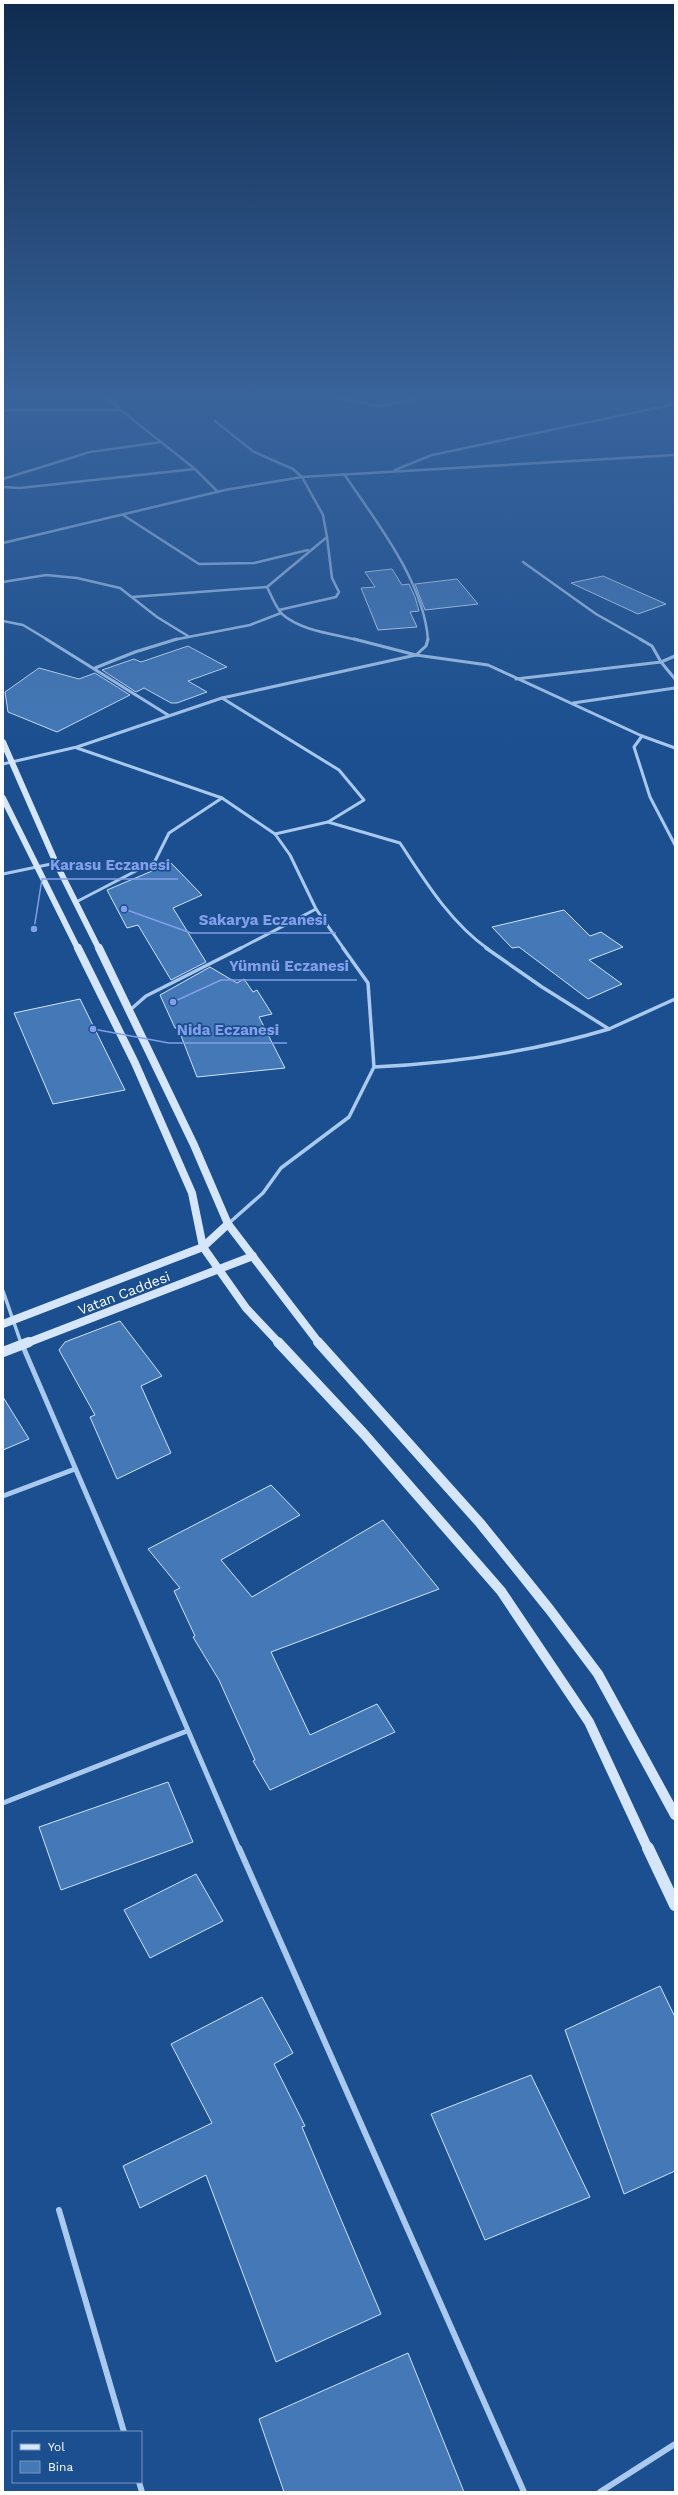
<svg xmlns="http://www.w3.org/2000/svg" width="678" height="2495" font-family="'Work Sans',sans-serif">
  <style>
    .building { fill: #4478b7; stroke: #cfe3fa }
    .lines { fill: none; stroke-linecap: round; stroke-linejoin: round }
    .street-far4 { stroke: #a9c9ee; stroke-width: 2.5 }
    .street-far3 { stroke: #a9c9ee; stroke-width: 3 }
    .street-far2 { stroke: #a9c9ee; stroke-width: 3.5 }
    .street-far1 { stroke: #a9c9ee; stroke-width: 5 }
    .street { stroke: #a9c9ee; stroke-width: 6 }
    .secondary-far3 { stroke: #d6e6fa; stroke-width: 6 }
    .secondary-far2 { stroke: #d6e6fa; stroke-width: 8 }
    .secondary-far1 { stroke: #d6e6fa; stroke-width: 10 }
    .secondary { stroke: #d6e6fa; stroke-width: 12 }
    .labels { text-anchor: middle; stroke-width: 3.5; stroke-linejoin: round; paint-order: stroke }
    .street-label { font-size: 14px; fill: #fff; stroke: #1b4f8f }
    .leader { fill: none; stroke: #839eea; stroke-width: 1.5 }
    .callout-dot { fill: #839eea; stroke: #1b4f8f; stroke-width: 1.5 }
    .callout-label { font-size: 15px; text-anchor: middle; font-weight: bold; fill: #839eea; stroke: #1b4f8f; stroke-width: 3.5; stroke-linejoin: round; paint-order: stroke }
  </style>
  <rect width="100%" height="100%" fill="#1b4f8f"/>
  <g class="building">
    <polygon points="392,569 402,585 409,584 415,597 419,611 410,612 417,627 378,630 361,588 375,587 365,572"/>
    <polygon points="603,576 666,604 638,614 571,583"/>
    <polygon points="457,579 478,604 425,610 415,584"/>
    <polygon points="188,646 227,667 188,681 207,692 177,703 171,703 144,688 136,692 102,670 134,659 141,662"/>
    <polygon points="39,668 79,679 95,673 130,695 57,732 8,712 5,692"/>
    <polygon points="171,863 202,895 173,908 206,962 171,980 138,925 127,928 107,890"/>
    <polygon points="564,910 590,936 601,932 623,947 589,960 622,984 588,999 519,947 512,948 492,927"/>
    <polygon points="210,967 237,983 244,979 253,992 257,990 272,1014 259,1017 285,1068 197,1077 178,1028 175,1028 160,995"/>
    <polygon points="80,999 125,1090 53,1104 14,1013"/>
    <polygon points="120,1321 162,1376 141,1386 171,1453 117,1479 90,1417 95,1415 59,1350 65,1342"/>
    <polygon points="3,1397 29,1439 3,1450"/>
    <polygon points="271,1485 300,1515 221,1560 252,1597 383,1520 439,1589 271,1652 310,1735 377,1704 395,1732 270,1790 253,1761 255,1760 219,1680 193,1637 195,1636 174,1591 180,1588 148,1549"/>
    <polygon points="168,1782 193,1842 61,1890 39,1827"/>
    <polygon points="196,1874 223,1921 150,1958 124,1910"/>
    <polygon points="660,1986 675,2017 675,2171 624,2194 565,2030"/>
    <polygon points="262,1997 293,2053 274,2064 305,2126 302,2127 381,2314 276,2362 206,2175 140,2208 123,2166 212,2123 171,2044"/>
    <polygon points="531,2075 590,2197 485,2240 431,2114"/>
    <polygon points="408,2353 464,2492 284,2492 259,2419"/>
  </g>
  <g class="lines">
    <g class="street-far4">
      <polyline points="107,399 195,469 218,492"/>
      <polyline points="342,399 379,406 417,399"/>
      <polyline points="3,410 121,410"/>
      <path d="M215,421l39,31 39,17 9,8 21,38 4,22 -60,50c4,8 9,21 15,27 19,17 52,20 76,26"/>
      <polyline points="395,470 432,455 675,404"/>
      <path d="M344,474c32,47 80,108 84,166"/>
      <polyline points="3,479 90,452 161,442"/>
      <polyline points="3,487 20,488 195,469"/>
      <polyline points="123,515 199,564 254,563 308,550"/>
      <polyline points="3,543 225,490 302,477 675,455"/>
      <polyline points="523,562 596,614 642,640"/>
      <polyline points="3,582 46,575 77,578 120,588 157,617 188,636"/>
      <polyline points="132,597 267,587"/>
      <polyline points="279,610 336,597 339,592 332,578 327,537"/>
      <polyline points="3,621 23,625 48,640"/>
      <polyline points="173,640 250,625 281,613"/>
    </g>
    <g class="street-far3">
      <polyline points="46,639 168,715"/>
      <polyline points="354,639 416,655 426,646 428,639"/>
      <polyline points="640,639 652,646 661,662 675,656"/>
      <polyline points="95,668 135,652 177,639"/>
      <polyline points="516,679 661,662 675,679"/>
      <polyline points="222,698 339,770 364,800 328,822"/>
      <polyline points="573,703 675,688"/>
      <polyline points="642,736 634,747 650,797 675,845"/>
      <polyline points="77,748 222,798 275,834"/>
      <polyline points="3,764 77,747 222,698 416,655 488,665 642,736 675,748"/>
      <polyline points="3,874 56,863"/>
      <polyline points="76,902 155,861 169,833 222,798"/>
      <polyline points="239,949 316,909"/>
      <path d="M344,949l-28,-40 -26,-54 -15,-21 53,-12 72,21c25,38 50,79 88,106"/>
    </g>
    <g class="street-far2">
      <polyline points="486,948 542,987 609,1029 675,999"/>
      <polyline points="130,1010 146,996 241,948"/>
      <path d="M374,1067c80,-4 158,-15 235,-38"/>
      <polyline points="228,1224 263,1193 281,1168 349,1117 374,1067 368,983 343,948"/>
      <polyline points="3,1291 21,1343"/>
    </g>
    <g class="street-far1">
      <polyline points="21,1342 239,1849"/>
      <polyline points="3,1496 75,1469"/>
      <polyline points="3,1803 187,1731"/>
    </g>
    <g class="street">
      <polyline points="239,1848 524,2492"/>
      <polyline points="59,2210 124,2432"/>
      <polyline points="139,2482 142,2492"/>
      <polyline points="600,2492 675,2444"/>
    </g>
    <g class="secondary-far3">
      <polyline points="3,742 56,863 99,949"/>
      <polyline points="3,798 78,949"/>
    </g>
    <g class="secondary-far2">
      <polyline points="78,948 135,1063 192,1193 203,1247 246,1308 279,1343"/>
      <polyline points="99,948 194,1145 228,1224 319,1343"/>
      <polyline points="3,1324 203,1247 228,1224"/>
      <polyline points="27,1343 253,1256"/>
    </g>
    <g class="secondary-far1">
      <polyline points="278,1342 364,1434 501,1591 589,1722 648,1849"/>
      <polyline points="318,1342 480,1523 550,1610 598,1674 675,1815"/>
      <polyline points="3,1352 29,1342"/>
    </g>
    <polyline class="secondary" points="648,1848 675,1905"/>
  </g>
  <linearGradient id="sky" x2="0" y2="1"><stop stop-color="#0f2b4f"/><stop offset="0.53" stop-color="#39639b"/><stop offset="1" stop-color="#39639b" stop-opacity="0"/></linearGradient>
  <rect width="678" height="748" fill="url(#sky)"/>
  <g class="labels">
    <g class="street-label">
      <text transform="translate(124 1293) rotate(-21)" y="5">Vatan Caddesi</text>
    </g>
  </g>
  <path class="leader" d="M34 929L42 879H178M124 909L191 933H336M173 1002L221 980H357M93 1029L169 1043H287"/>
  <g class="callout-dot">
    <circle cx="34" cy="929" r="4"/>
    <circle cx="124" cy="909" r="4"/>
    <circle cx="173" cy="1002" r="4"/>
    <circle cx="93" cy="1029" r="4"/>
  </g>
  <g class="callout-label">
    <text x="110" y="870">Karasu Eczanesi</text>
    <text x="263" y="925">Sakarya Eczanesi</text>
    <text x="289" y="971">Yümnü Eczanesi</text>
    <text x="228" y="1035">Nida Eczanesi</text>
  </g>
  <rect width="678" height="2495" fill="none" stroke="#ffffff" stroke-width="8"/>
  <rect x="12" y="2431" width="130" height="52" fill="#1b4f8f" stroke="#7695bc"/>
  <rect x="20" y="2444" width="20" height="6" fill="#d6e6fa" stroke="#7695bc"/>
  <text x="48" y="2451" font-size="12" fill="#ffffff">Yol</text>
  <rect x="20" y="2461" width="20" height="12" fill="#4478b7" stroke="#7695bc"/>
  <text x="48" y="2471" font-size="12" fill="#ffffff">Bina</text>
</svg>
